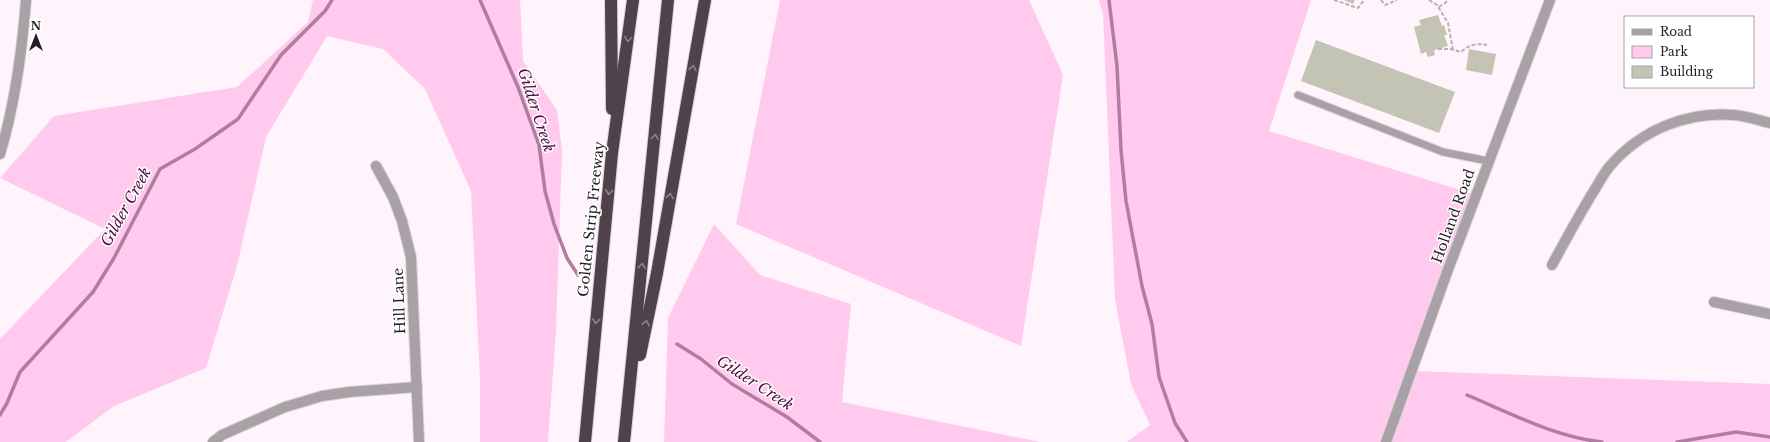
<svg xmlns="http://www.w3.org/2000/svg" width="1770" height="442" font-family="'Libre Baskerville',serif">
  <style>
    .green { fill: #ffcaed }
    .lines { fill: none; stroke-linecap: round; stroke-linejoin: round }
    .stream { stroke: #b07c9f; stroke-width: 3.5 }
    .building { fill: #c3c4b3 }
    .lane-casing { stroke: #dcd2d8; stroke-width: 9 }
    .street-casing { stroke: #dcd2d8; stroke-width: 12 }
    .highway-casing { stroke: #dcd2d8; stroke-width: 14 }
    .path { stroke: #b9afb6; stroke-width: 2; stroke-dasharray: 4 2; stroke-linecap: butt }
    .lane { stroke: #a8a1a5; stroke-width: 7 }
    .street { stroke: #a8a1a5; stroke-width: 10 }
    .highway { stroke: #4f424b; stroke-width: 12 }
    .oneway { stroke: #8d848a }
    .labels { text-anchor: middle; stroke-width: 3; stroke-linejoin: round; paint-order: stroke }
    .street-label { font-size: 14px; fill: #241e22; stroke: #fff }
    .water-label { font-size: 15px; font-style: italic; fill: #4d0f3f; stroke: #fff }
  </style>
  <rect width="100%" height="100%" fill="#fff4fb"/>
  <g class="green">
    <polygon points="313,0 520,0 523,61 557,110 562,151 556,332 548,442 480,442 480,380 471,191 425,89 383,49 327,36 266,137 237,266 206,368 114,406 66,442 0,442 0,339 105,229 0,178 54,116 237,87 308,22"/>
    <polygon points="780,0 1029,0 1063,75 1021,346 736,224"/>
    <polygon points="1099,0 1311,0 1269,131 1480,196 1413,371 1770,384 1770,442 1127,442 1150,425 1131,384 1115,299 1103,14"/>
    <polygon points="714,224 760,275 851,304 842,402 1041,442 664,442 668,318"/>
  </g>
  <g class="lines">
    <g class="stream">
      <polyline points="480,0 518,87 539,145 545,191 554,224 567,258 578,275"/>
      <polyline points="1109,0 1117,66 1121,150 1126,201 1142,286 1152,324 1159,377 1175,423 1187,442"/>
      <polyline points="677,344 701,359 732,384 787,417 820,442"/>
      <path d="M1467,395c43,18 88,42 135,47"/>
      <polyline points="0,415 7,403 20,372 93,292 114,258 160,169 195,149 238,119 281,55 325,11 332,0"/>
      <polyline points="1677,442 1736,432 1770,437"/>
    </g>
  </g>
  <g class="building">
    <polygon points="1344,0 1355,0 1353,4"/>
    <polygon points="1438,15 1442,26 1444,25 1447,35 1444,35 1448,46 1434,50 1435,55 1428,57 1426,52 1421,54 1414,27 1421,25 1419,20"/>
    <polygon points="1316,40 1455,92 1439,133 1301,81"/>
    <polygon points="1469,49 1496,54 1492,75 1466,70"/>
  </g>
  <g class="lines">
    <defs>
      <polyline id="lane" points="1298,95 1443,152 1488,161"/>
      <g id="street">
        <path d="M0,154c15,-50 22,-102 26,-154"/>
        <polyline points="376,166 393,197 402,221 411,257 419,442"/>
        <path d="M1552,265c13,-24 26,-48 40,-71 6,-9 11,-20 18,-28 31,-36 77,-55 124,-51 12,1 24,5 36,8"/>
        <polyline points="1714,302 1770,314"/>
        <polyline points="213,442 222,435 285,407 322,396 349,392 417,387"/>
        <polyline points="1386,442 1446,275 1550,0"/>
      </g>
      <g id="highway">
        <polyline points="611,0 612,109"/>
        <polyline points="640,355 657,273 705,0"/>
        <polyline points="585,442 612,153 633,0"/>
        <polyline points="624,442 668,0"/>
      </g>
    </defs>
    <use href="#lane" class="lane-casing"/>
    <use href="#street" class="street-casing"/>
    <use href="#highway" class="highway-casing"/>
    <g class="path">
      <polyline points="1334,0 1358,8 1364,0"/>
      <polyline points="1381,0 1385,5 1397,0"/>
      <polyline points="1429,0 1437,5 1448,23 1453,50"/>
      <polyline points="1439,7 1449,0"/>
      <path d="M1438,49h12l11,3c7,-7 16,-9 26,-7"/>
    </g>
    <use href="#lane" class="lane"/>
    <use href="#street" class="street"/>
    <use href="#highway" class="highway"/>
  </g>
  <defs><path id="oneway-chevron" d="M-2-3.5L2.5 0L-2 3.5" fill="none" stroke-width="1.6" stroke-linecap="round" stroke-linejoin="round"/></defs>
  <g class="oneway">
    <use href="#oneway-chevron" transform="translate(628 39) rotate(98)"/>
    <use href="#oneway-chevron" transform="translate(693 68) rotate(-80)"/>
    <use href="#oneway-chevron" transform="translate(655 137) rotate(-84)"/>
    <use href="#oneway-chevron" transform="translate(609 192) rotate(95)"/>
    <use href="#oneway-chevron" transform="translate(670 196) rotate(-80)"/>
    <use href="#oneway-chevron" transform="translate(642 266) rotate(-84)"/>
    <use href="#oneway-chevron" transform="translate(596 321) rotate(96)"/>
    <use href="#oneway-chevron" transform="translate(646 323) rotate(-78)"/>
  </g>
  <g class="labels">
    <g class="street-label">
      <text transform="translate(1453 216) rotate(-70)" y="5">Holland Road</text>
      <text transform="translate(591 219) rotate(-84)" y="5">Golden Strip Freeway</text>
      <text transform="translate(399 301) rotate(-92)" y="5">Hill Lane</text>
    </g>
    <g class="water-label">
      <text transform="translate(536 110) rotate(72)" y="5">Gilder Creek</text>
      <text transform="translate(126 207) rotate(-61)" y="5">Gilder Creek</text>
      <text transform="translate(755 383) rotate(33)" y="5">Gilder Creek</text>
    </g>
  </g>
  <rect x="1624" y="16" width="130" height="72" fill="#ffffff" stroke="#a7a5a7"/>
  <rect x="1632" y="29" width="20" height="6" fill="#a8a1a5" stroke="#a7a5a7"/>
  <text x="1660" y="36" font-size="12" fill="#241e22">Road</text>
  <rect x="1632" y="46" width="20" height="12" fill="#ffcaed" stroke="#a7a5a7"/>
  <text x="1660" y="56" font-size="12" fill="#241e22">Park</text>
  <rect x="1632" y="66" width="20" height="12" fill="#c3c4b3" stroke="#a7a5a7"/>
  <text x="1660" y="76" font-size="12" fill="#241e22">Building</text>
  <g transform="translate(36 36)" stroke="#ffffff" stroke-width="3" paint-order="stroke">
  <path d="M0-3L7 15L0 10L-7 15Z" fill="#241e22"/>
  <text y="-6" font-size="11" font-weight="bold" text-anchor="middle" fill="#241e22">N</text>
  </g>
</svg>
